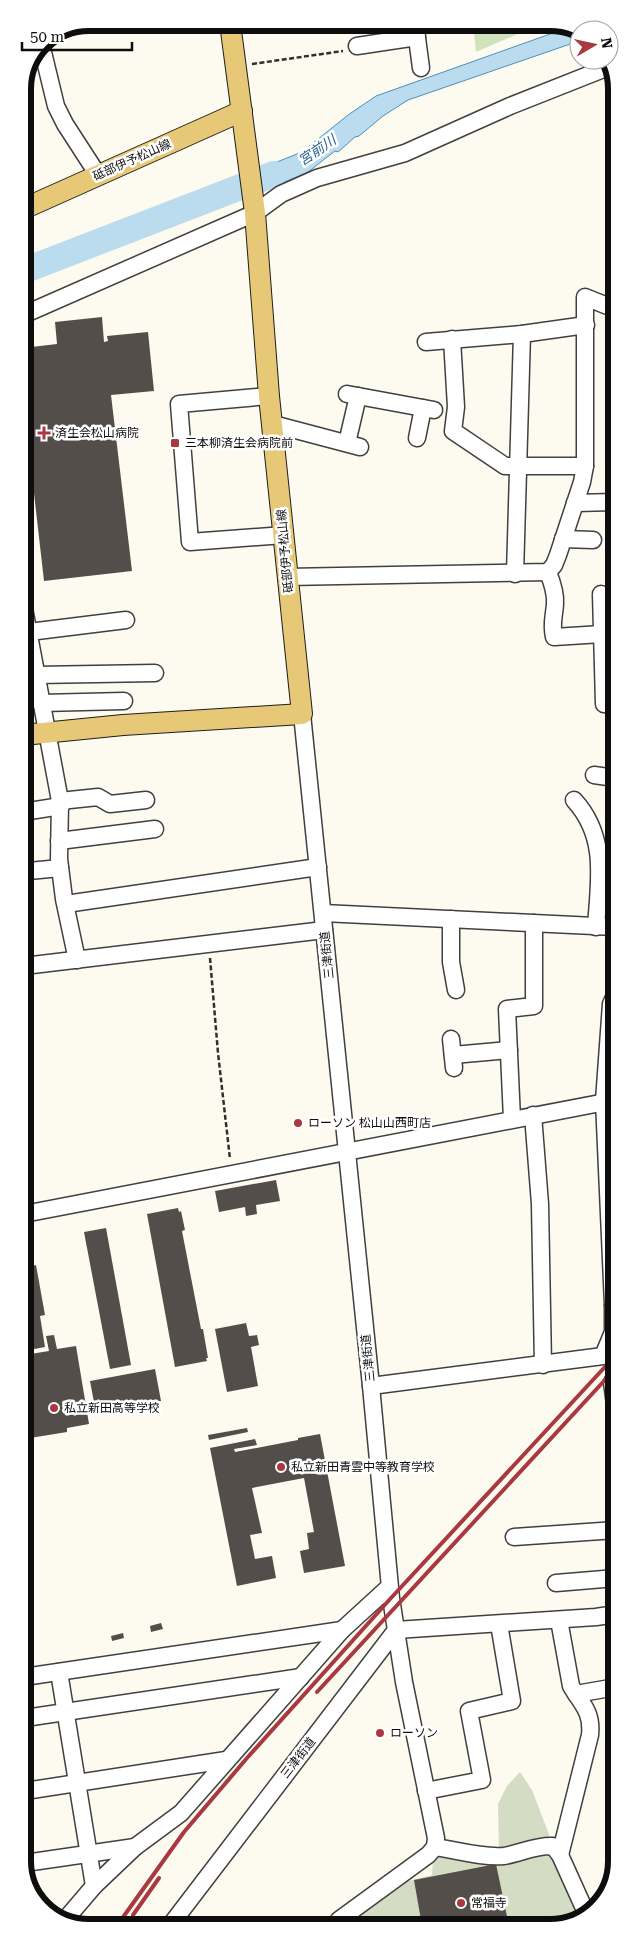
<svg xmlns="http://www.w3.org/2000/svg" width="639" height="1950" font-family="'Roboto Serif','Noto Sans JP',serif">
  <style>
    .green { fill: #d1e3bd }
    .cemetery { fill: #d4dcc3 }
    .water { fill: #badcee; stroke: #4b91bb }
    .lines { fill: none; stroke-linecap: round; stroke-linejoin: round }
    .river { stroke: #badcee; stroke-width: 26 }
    .building { fill: #544e4b }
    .minor-casing { stroke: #404040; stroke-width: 19 }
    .major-casing { stroke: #1e1e1e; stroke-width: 22 }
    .path { stroke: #2f2f2f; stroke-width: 2.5; stroke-dasharray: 5 2.5; stroke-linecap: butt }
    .minor { stroke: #fff; stroke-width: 16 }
    .major { stroke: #e6c876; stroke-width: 20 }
    .rail { stroke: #aa3840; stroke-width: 4 }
    .poi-dot { fill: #aa3840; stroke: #fff; stroke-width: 2 }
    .labels { text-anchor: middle; stroke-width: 5; stroke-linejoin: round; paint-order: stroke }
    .street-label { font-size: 12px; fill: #0d0d0d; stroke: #fff }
    .poi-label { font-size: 12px; fill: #0d0d0d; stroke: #fff; text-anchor: start }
    .water-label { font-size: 14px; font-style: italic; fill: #27638e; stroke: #fff }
    .rim { fill: none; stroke: #0d0d0d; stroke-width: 6 }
  </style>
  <rect width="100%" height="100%" fill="#fdfaef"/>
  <polygon class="green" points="473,23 533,23 534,27 476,52"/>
  <polygon class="cemetery" points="520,1772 532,1790 575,1902 577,1919 567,1925 342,1926 397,1884 432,1875 433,1859 446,1853 499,1850 498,1804 507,1786"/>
  <polygon class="water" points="567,28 579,33 579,41 408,100 383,116 359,136 355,137 338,152 335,151 308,172 262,192 257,170 302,152 348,115 376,96"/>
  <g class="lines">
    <polyline class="river" points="23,271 274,174"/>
  </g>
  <g class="building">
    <polygon points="102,317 104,342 108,341 107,336 148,332 154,391 111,395 132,571 44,581 31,467 23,468 23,348 57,344 55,322"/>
    <polygon points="276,1180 280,1201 256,1205 257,1214 246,1216 245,1207 219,1212 215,1191"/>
    <polygon points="178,1208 179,1212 181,1211 185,1230 182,1231 201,1329 203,1329 208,1358 206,1358 207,1361 175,1367 147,1214"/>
    <polygon points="106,1228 131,1365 110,1369 84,1232"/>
    <polygon points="26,1234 32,1266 36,1265 45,1315 40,1316 45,1347 24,1351 24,1235"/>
    <polygon points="246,1323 249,1336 257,1335 259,1345 251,1347 258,1386 227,1392 215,1329"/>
    <polygon points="54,1335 57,1349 76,1346 89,1424 67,1428 67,1432 24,1439 24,1355 49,1351 46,1336"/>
    <polygon points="155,1369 161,1401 96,1413 90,1381"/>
    <polygon points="247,1428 248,1432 209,1440 208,1435"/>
    <polygon points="320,1434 345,1566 304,1573 300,1551 309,1549 307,1533 314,1532 304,1478 252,1488 262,1533 250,1535 255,1559 272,1556 276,1578 237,1586 210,1448 255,1439 257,1445 234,1449 235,1452 298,1440 298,1438"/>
    <polygon points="161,1623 163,1629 151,1632 150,1626"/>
    <polygon points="123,1633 124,1638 112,1641 111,1636"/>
    <polygon points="496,1864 509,1926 422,1926 414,1880"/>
  </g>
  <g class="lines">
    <defs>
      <g id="minor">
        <polyline points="415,23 421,68"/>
        <polyline points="41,44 56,106 65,124 98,175"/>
        <polyline points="357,46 417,37"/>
        <polyline points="23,315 255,213 281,194 317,178 405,153 510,106 611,66"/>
        <polyline points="452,339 456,407 453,431 505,466 585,466"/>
        <polyline points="426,342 522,334 586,325"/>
        <polyline points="347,394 434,410"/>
        <polyline points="269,396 179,404 190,542 284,535"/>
        <polyline points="273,424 360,447"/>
        <polyline points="417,438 423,408"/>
        <polyline points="347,443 358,396"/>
        <polyline points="575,503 615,502"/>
        <polyline points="563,539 593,540"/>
        <path d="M548,572c4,10 8,21 7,32 -1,14 -4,19 -1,33l48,-3"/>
        <polyline points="515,574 522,334"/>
        <polyline points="287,577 548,572 554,565 558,555 582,482 585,466 585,297 615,309"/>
        <polyline points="601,594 604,704 615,705"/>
        <polyline points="23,603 60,801 59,859 64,899 77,960"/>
        <polyline points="29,632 126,620"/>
        <polyline points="36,675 155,673"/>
        <polyline points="41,703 124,701"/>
        <polyline points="302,714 371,1386 391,1598 404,1682 436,1838 435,1847 428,1855 339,1920 335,1926"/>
        <polyline points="594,775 615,778"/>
        <path d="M574,800c34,37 25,81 22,127"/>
        <polyline points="60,801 98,797 110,804 146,800"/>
        <polyline points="23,812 61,806"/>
        <polyline points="59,841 155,829"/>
        <polyline points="29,871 60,868"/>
        <polyline points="66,904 318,867"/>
        <polyline points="323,913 615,927"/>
        <polyline points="451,919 451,962 456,990"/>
        <polyline points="24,966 324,930"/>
        <polyline points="451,1039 454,1068"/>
        <polyline points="453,1055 509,1050"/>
        <polyline points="533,1115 540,1204 543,1365"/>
        <polyline points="512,1119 507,1009 534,1006 534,923"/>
        <polyline points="24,1214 616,1100"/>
        <polyline points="613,1305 604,1101 611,1004 615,995"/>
        <polyline points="612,1382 616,1412"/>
        <polyline points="371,1386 603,1356 613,1332 613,1305 616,1305"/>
        <polyline points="514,1537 616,1530"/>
        <polyline points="556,1583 616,1578"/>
        <polyline points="559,1620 571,1686 576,1694 616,1687"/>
        <polyline points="396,1630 596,1617 616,1614"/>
        <polyline points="59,1672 94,1886"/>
        <polyline points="24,1677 342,1630"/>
        <polyline points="25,1718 301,1677"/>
        <polyline points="25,1791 226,1760"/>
        <polyline points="426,1791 482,1780 469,1711 512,1701 499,1624"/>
        <path d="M435,1847c21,3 47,11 69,9 17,-3 32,-11 49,-10l7,9 23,51 7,4"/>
        <path d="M560,1855l30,-120c2,-18 -4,-27 -14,-41"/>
        <polyline points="25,1863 135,1847"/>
        <polyline points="65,1920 94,1886 135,1847 181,1813 342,1630 389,1587"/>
        <polyline points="169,1927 396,1630"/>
      </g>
      <g id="major">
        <polyline points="23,209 242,111"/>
        <polyline points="23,735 123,725 302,714 269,396 255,213 230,23"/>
      </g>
    </defs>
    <use href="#minor" class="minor-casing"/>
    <use href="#major" class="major-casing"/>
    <g class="path">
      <polyline points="252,64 343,51"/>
      <polyline points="210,958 218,1053 230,1159"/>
    </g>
    <use href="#minor" class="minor"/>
    <use href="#major" class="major"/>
    <g class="rail">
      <polyline points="317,1692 616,1368"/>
      <polyline points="133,1915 159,1878"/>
      <polyline points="116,1927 184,1832 247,1758 391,1598 616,1355"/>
    </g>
  </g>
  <g class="poi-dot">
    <path d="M41.5 425.5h5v5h5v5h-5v5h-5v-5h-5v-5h5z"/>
    <rect x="170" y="438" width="10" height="10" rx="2.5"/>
    <circle cx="298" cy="1123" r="5"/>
    <circle cx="54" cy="1408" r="5"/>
    <circle cx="281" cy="1467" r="5"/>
    <circle cx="380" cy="1733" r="5"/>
    <circle cx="461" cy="1903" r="5"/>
  </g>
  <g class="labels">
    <g class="street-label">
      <text transform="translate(132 160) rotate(-24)" y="4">砥部伊予松山線</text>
      <text transform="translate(285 551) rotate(-95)" y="4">砥部伊予松山線</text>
      <text transform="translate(327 955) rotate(-96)" y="4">三津街道</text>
      <text transform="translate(368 1358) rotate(-96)" y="4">三津街道</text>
      <text transform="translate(298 1758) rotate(-52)" y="4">三津街道</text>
    </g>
    <g class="poi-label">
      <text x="55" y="437">済生会松山病院</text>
      <text x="185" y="447">三本柳済生会病院前</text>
      <text x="308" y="1127">ローソン 松山山西町店</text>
      <text x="64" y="1412">私立新田高等学校</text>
      <text x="291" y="1471">私立新田青雲中等教育学校</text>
      <text x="390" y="1737">ローソン</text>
      <text x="471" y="1907">常福寺</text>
    </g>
    <g class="water-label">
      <text transform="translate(317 150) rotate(-34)" y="5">宮前川</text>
    </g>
  </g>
  <path d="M0 0H639V1950H0ZM89 31H550A58 58 0 0 1 608 89V1861A58 58 0 0 1 550 1919H89A58 58 0 0 1 31 1861V89A58 58 0 0 1 89 31Z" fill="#fff" fill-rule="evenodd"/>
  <path class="rim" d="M89 31H550A58 58 0 0 1 608 89V1861A58 58 0 0 1 550 1919H89A58 58 0 0 1 31 1861V89A58 58 0 0 1 89 31Z"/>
  <g transform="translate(594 45) rotate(81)"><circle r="24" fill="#ffffff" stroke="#9e9e9e"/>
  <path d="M0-4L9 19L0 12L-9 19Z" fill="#aa3840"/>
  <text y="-8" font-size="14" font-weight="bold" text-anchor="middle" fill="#0d0d0d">N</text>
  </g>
  <path d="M22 42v8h110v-8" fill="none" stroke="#0d0d0d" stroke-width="2.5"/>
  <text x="30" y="42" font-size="15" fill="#0d0d0d" stroke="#ffffff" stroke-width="4" paint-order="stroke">50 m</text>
</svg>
